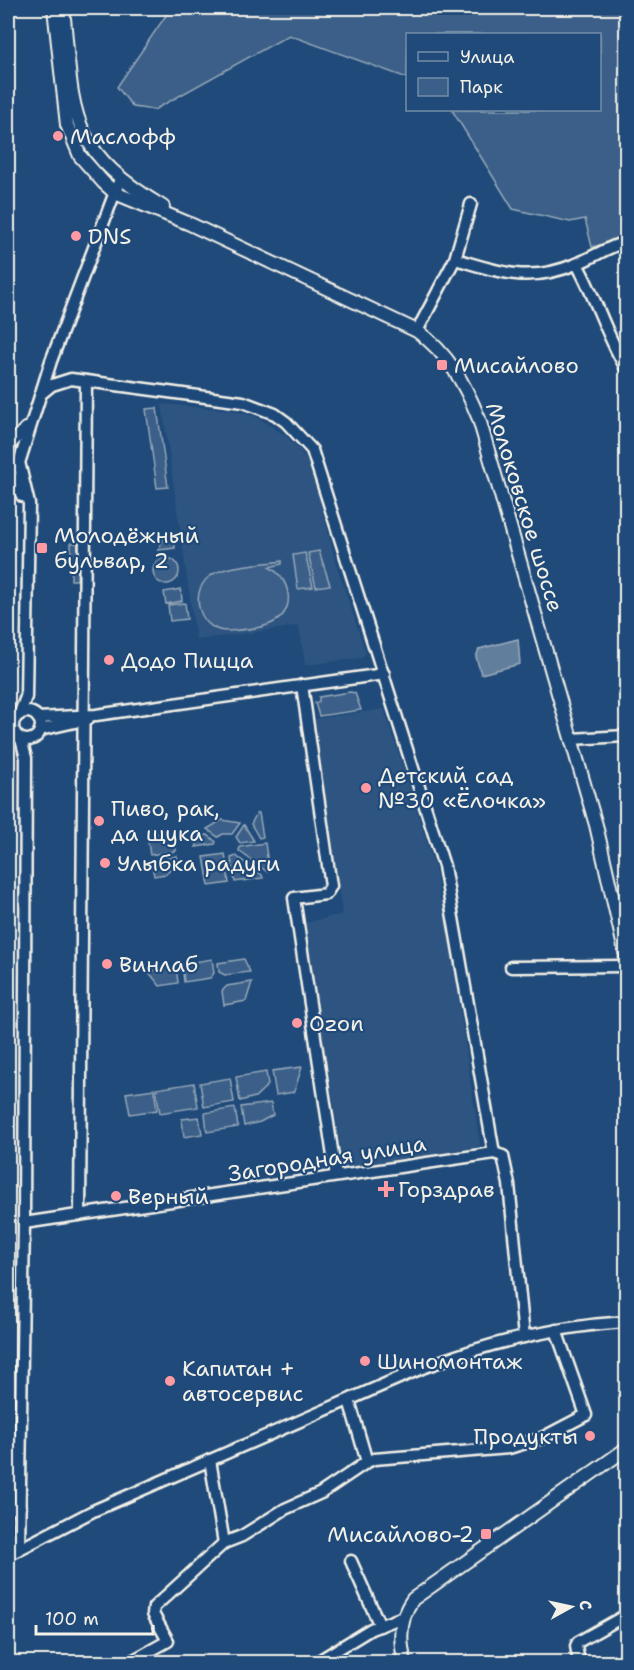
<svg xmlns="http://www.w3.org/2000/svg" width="634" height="1670" font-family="'Shantell Sans',sans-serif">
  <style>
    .built { fill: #2d5581 }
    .green { fill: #3a5f88; stroke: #97a8b8; stroke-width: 1.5 }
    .water { fill: #627e9d; stroke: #9cacbb; stroke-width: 1.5 }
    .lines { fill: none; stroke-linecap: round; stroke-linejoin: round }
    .minor-casing { stroke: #f4f1e8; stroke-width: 15 }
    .major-casing { stroke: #f4f1e8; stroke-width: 16 }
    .minor { stroke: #1f4a7a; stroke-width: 10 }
    .major { stroke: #1f4a7a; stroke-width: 12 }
    .poi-dot { fill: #ff9aa2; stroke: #1f4a7a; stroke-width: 2 }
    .labels { text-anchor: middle; stroke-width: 4.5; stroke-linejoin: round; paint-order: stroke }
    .poi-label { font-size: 22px; fill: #f4f1e8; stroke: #1f4a7a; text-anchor: start }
    .street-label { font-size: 22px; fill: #f4f1e8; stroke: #1f4a7a }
  </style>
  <rect width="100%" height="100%" fill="#1f4a7a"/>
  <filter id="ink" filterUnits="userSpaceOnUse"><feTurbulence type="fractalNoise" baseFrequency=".0167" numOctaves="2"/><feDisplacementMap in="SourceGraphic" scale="12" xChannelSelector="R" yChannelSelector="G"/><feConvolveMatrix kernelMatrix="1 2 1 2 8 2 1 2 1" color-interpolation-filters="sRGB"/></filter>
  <g filter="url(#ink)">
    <g class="built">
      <polygon points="162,404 231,410 255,416 286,436 301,451 312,470 337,567 366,653 362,658 305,665 299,626 196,640"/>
      <polygon points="384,709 435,868 440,900 444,900 480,1146 344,1171 328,1067 324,1065 305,923 342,914 314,719"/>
    </g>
    <g class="green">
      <polygon points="171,8 626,8 626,238 592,247 585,219 570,222 513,209 452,110 600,110 600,34 408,34 407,78 289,35 154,110 133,107 117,87"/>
      <polygon points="157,408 168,487 157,488 146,409"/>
      <polygon points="173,532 175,548 158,550 165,536"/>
      <polygon points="71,543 78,543 77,580 71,580"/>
      <polygon points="319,551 330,585 316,587 308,553"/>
      <polygon points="305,553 313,587 298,589 293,555"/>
      <circle cx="166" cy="571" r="13"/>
      <path d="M282,561v3l-13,3c22,11 29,46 1,57 -11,5 -28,6 -41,7 -29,2 -42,-38 -19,-55 14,-11 54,-12 72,-15z"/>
      <polygon points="181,589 182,601 166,604 164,592"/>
      <polygon points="185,603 187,619 170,621 168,605"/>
      <polygon points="350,692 355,693 361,710 319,716 315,703 319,702 319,697"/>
      <polygon points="257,813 259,813 263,837 259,838 251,824"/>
      <polygon points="222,820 240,823 232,834 223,834 218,837 207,829"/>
      <polygon points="244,825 254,841 240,843 236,837"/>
      <polygon points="150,828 176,847 176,851 150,855 146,829"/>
      <polygon points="208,835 216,842 215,844 196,847 201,836"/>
      <polygon points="265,843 269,871 266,871 239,851 240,847"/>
      <polygon points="225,854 229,883 209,886 204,857"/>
      <polygon points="177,856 178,859 166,874 154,876 151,860"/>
      <polygon points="236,856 262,875 263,878 235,882 231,858"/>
      <polygon points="212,959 214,973 210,978 184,982 182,964"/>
      <polygon points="244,959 250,972 225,975 219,972 218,963"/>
      <polygon points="176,967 178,983 160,986 148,971"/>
      <polygon points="252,982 246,1001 224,1005 222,991 227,986"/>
      <polygon points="302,1067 294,1092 276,1095 272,1071"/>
      <polygon points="266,1072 268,1085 255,1097 240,1101 236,1077"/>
      <polygon points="230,1078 234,1102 204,1107 200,1083"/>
      <polygon points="194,1083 198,1107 160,1113 156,1089"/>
      <polygon points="154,1089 157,1110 130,1114 126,1093"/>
      <polygon points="271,1103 273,1115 260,1122 244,1126 241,1107"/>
      <polygon points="235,1108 238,1127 207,1132 205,1113"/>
      <polygon points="199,1117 202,1134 184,1137 182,1119"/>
    </g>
    <polygon class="water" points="518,639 520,664 481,674 476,657 479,649"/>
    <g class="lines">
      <defs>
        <g id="minor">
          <path d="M455,259c46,13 73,25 121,5 18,-7 31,-17 50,-22"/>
          <path d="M577,264c19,34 29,71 49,104"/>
          <polyline points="417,331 455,259 471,204"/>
          <polyline points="41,394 52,385 71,379 243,402 275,414 286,422 312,450 444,866 494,1153"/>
          <polyline points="10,445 26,428"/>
          <polyline points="8,467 16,466 20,460 51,361 120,179"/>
          <polyline points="8,468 22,496"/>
          <polyline points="302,685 331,886 326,894 294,898 336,1176"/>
          <circle cx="27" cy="726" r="14"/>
          <polyline points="19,715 26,697 29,504 19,462"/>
          <polyline points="38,718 96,715 384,674"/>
          <polyline points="40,730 88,719"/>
          <polyline points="571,739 626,736"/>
          <polyline points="511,967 626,966"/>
          <polyline points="80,1215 86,381"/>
          <polyline points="24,1223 494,1153 503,1156 509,1184 524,1337"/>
          <polyline points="367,1462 374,1459 509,1448 542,1438 586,1415 556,1330"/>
          <polyline points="8,1509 20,1507"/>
          <polyline points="224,1543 242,1536 285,1509 321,1493 367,1462 349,1400"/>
          <polyline points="19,1549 24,1223 26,758 21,739"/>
          <path d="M8,1555l85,-44 329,-143c66,-25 134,-42 204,-46"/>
          <polyline points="351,1561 380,1626"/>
          <polyline points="130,1662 168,1641 153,1614 154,1607 224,1543 210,1460"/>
          <polyline points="317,1662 371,1629 403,1617"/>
          <polyline points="579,1662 576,1646 578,1642 626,1615"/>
        </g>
        <g id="major">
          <path d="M54,8l13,117 13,31 23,26 12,11 75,31 227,107c31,22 48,53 62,88l117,406 30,131"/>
          <path d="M63,8c11,105 2,140 100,199"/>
          <path d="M405,1662c-6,-22 -6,-44 8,-63l213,-150"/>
        </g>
      </defs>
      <use href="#minor" class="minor-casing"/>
      <use href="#major" class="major-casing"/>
      <use href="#minor" class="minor"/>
      <use href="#major" class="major"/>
    </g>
  </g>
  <g class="poi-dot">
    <circle cx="58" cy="136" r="6"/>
    <circle cx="76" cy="236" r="6"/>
    <rect x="436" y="359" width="12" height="12" rx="3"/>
    <rect x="36" y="542" width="12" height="12" rx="3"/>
    <circle cx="109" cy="660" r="6"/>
    <circle cx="366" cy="788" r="6"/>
    <circle cx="99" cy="821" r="6"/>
    <circle cx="105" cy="863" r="6"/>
    <circle cx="107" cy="964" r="6"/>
    <circle cx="297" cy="1023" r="6"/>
    <path d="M383 1180h6v6h6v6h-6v6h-6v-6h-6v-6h6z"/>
    <circle cx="116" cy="1196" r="6"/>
    <circle cx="365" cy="1361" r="6"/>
    <circle cx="170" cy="1381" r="6"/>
    <circle cx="590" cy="1436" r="6"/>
    <rect x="480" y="1528" width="12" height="12" rx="3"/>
  </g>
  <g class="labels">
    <g class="poi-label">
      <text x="70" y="144">Маслофф</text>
      <text x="88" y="244">DNS</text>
      <text x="454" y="373">Мисайлово</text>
      <text x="54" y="543">Молодёжный<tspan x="54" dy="25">бульвар, 2</tspan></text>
      <text x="121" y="668">Додо Пицца</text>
      <text x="378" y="783">Детский сад<tspan x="378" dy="25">№30 «Ёлочка»</tspan></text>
      <text x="111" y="816">Пиво, рак,<tspan x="111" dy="25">да щука</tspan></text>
      <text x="117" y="871">Улыбка радуги</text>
      <text x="119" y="972">Винлаб</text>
      <text x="309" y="1031">Ozon</text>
      <text x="398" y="1197">Горздрав</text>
      <text x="128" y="1204">Верный</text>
      <text x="377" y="1369">Шиномонтаж</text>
      <text x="182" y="1376">Капитан +<tspan x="182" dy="25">автосервис</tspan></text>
      <text x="578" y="1444" text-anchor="end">Продукты</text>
      <text x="474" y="1542" text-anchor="end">Мисайлово-2</text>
    </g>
    <g class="street-label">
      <text transform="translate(525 507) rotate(73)" y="8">Молоковское шоссе</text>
      <text transform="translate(327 1158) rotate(-9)" y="8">Загородная улица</text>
    </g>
  </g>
  <rect width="634" height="1670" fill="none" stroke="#1f4a7a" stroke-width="30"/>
  <rect x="15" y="15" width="604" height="1640" fill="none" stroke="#f4f1e8" stroke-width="2" filter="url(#ink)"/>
  <rect x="406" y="33" width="195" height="78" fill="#1f4a7a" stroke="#748da6" stroke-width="1.5"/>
  <rect x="418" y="52" width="30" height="9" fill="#1f4a7a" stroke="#748da6" stroke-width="1.5"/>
  <text x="460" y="63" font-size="18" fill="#f4f1e8">Улица</text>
  <rect x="418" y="78" width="30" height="18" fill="#3a5f88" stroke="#748da6" stroke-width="1.5"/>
  <text x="460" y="93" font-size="18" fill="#f4f1e8">Парк</text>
  <g transform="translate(571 1607) rotate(82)" stroke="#1f4a7a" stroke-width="4.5" paint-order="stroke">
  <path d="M0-4.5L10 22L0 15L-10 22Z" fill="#f4f1e8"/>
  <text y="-9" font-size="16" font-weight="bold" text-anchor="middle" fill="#f4f1e8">С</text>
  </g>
  <path d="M36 1625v9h117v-9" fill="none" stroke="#f4f1e8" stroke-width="3"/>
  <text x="45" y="1625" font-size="18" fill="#f4f1e8" stroke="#1f4a7a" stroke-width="4.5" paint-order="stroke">100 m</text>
</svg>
